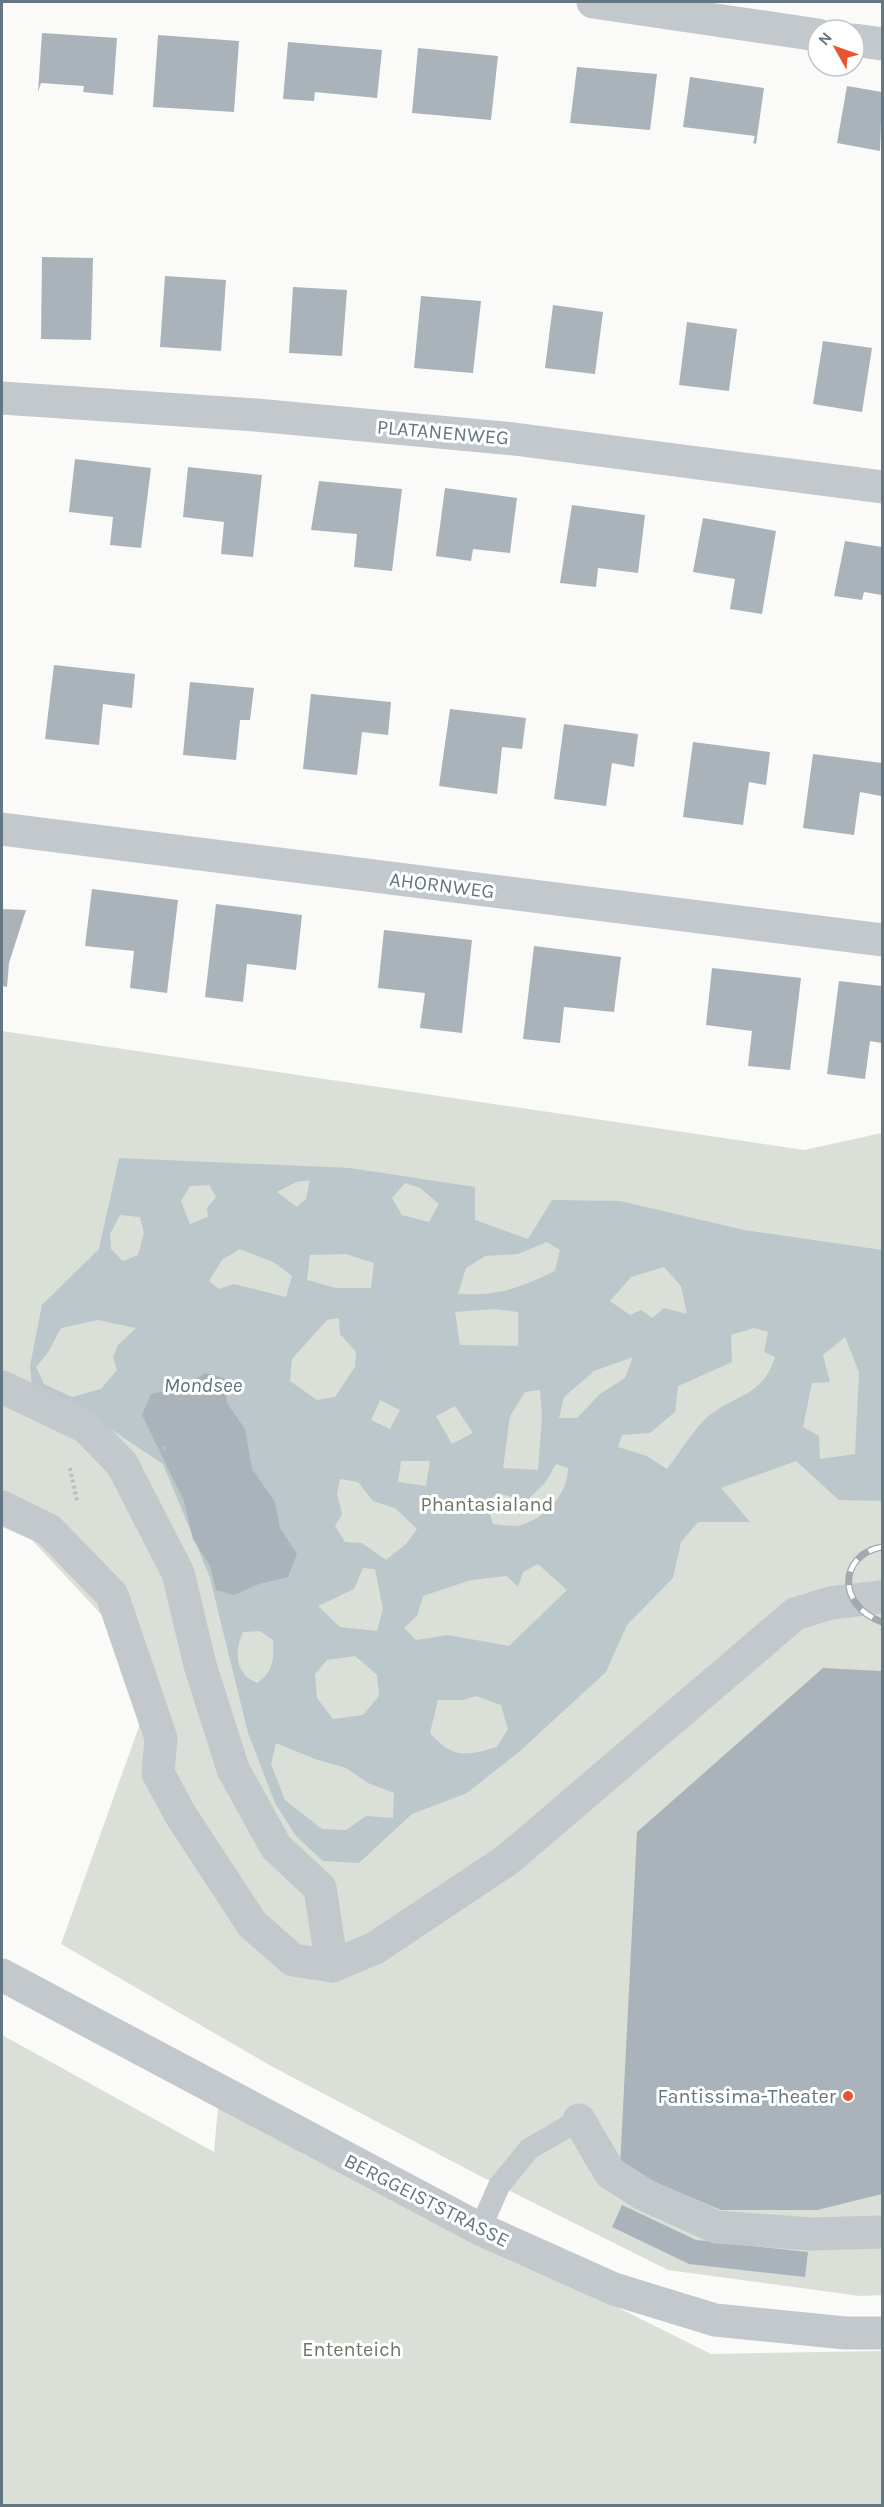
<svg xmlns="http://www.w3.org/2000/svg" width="884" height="2507" font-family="Karla,sans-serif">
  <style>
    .green { fill: #dadfd7 }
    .water { fill: #bbc7cb; fill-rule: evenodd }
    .building { fill: #aab3b9 }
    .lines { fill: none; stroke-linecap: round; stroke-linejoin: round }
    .path { stroke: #bbbfc2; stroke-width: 4; stroke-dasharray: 3 3; stroke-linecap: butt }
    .service { stroke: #c3c8cc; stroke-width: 22 }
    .pedestrian { stroke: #c3c8cc; stroke-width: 33 }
    .minor { stroke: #c3c8cc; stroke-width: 33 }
    .rail-casing { stroke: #a2aab0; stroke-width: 7 }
    .rail { stroke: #fff; stroke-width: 4.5; stroke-dasharray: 14; stroke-linecap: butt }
    .poi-dot { fill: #e4572e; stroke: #fff; stroke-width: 2 }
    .labels { text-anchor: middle; stroke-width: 6; stroke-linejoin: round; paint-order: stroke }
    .street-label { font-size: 20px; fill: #657683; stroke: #fff }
    .park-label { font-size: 20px; fill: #687a64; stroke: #fff }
    .poi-label { font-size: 20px; fill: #657683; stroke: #fff; text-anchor: end }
    .water-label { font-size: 21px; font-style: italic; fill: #60757c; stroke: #fff }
  </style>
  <rect width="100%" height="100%" fill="#fafaf8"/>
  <g class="green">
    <polygon points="2,1031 804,1150 882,1133 882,2295 860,2296 668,2270 484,2178 271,2066 61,1944 140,1724 110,1624 32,1540 2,1527"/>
    <polygon points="2,2035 214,2152 218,2108 711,2354 882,2351 882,2505 2,2505"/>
  </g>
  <path class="water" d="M119,1158l231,10 125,19v33l53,19 24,-39 68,1 124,29 138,20v251l-43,-1 -43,-39 -75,27 29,34h-52l-17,20 -8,36 -46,47 -21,47 -86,79 -53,42 -55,21 -53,49 -36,-2 -27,-25 -21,-33 -27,-70 -38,-155 -47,-114 -72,-48 -59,-29 -2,-21 12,-61 57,-56zM310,1180l-4,19 -9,8 -20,-15 19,-10zM405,1183l15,5 19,16 -10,18 -27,-7 -10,-17zM209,1185l7,12 -9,11 1,9 -18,7 -9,-23 9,-15zM120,1215l20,2 4,16 -6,22 -15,6 -12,-12 -1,-15zM547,1242l13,8 -5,21c-36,17 -56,25 -97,23l8,-26 19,-12 33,-2zM240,1249l35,14 17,13 -6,21 -52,-13 -15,5 -10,-8 13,-21zM346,1254l28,9 -3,25h-35l-29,-8 3,-25zM664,1267l17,19 6,28 -23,-6 -12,10 -11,-8 -11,5 -20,-14 21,-24zM495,1309l23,3v34l-58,-1 -5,-33zM339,1318l1,16 16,18 -1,15 -20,30 -18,3 -27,-19 2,-22 35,-39zM98,1320l38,8 -18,17 -5,12 4,13 -16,19 -29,8 -28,-13 -8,-17 11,-13 14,-26zM754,1328l14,4 -4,20 11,5c-12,38 -35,36 -64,57 -15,11 -32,40 -44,55l-20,-13 -29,-9 4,-12 28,-2 25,-21 3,-26 54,-24 -1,-27zM845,1337l14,35 -4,82 -35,5 -1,-23 -16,-9 9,-44 18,-1 -7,-27zM633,1357l-8,21 -25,16 -23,24h-18l5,-21 30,-26zM540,1390l2,27 -4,53 -35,-2 7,-52 15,-24zM380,1400l20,10 -10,19 -19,-9zM455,1406l18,27 -21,11 -16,-28zM401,1461h29l-4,25 -28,-4zM556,1464l12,4c0,26 -22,49 -46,57 -8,2 -21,0 -29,-1l-6,-20 10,-11 29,8 19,-18zM340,1479l18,3 15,19 22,7 22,21 -11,15 -20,16 -24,-17 -17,-1 -10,-16 7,-12 -5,-20zM538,1564l29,26 -58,56 -61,-11 -32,5 -12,-12 13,-12 6,-20 48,-16 36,-4 11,11 5,-15zM363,1568l12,1 8,40 -6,22 -37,-4 -22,-21 36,-17zM260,1631l13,9c1,18 1,32 -16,43 -22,-9 -23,-31 -14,-51zM355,1656l22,19 2,21 -16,19 -30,4 -16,-21 -2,-24 12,-14zM476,1696l25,9 7,24 -11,18c-32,9 -44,12 -67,-14l8,-33h25zM276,1743l39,16 31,9 22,15 26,10 -1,25 -27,-2 -20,14 -24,-1 -37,-29 -14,-36z"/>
  <g class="building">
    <polygon points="42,33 117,38 113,95 83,92 84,86 41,83 38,92"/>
    <polygon points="158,35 239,41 234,112 153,107"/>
    <polygon points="288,42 382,50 377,98 315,92 314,101 283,99"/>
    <polygon points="418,48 498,56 491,120 412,113"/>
    <polygon points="577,67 657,74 650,130 570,123"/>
    <polygon points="690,77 764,88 756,144 753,143 755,136 683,127"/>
    <polygon points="847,86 882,92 880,151 837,143"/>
    <polygon points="42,257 93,258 91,340 41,339"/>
    <polygon points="165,276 226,280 221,351 160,347"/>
    <polygon points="293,287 347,290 342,356 289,353"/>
    <polygon points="421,296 481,301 473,373 414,368"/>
    <polygon points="553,305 603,312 595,374 545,368"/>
    <polygon points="687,322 737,329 729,391 679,385"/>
    <polygon points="823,341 872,348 862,412 813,404"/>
    <polygon points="75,459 151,468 141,548 110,545 113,517 69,512"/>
    <polygon points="188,467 262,475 253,557 221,554 224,522 183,517"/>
    <polygon points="319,481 402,489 392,571 354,567 357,534 311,530"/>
    <polygon points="445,488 517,498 510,553 473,549 471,561 436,556"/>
    <polygon points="572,505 645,515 638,573 598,568 596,587 560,583"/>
    <polygon points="703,518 776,531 762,614 730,609 735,579 693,572"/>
    <polygon points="845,541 882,547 882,595 864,592 862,600 834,596"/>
    <polygon points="54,665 135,674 132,708 103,704 99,745 45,739"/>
    <polygon points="190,682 254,688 250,720 240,720 236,760 183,755"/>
    <polygon points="311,694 391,702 388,735 362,732 357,775 303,769"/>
    <polygon points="450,709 526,718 522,749 502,747 497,794 439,786"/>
    <polygon points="564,724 638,734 634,767 612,763 606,806 554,799"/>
    <polygon points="693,742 770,752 766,785 749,782 743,825 683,817"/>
    <polygon points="813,754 882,763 881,796 860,792 854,835 803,828"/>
    <polygon points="92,889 178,900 167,993 130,988 134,951 85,946"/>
    <polygon points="216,904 302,915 296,970 247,964 243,1002 205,997"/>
    <polygon points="2,909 26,910 9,963 7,987 2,986"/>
    <polygon points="384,930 472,940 462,1033 420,1028 425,993 378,988"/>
    <polygon points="534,946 621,957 614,1012 564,1007 560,1043 523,1039"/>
    <polygon points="712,968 801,978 790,1070 748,1066 752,1031 706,1025"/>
    <polygon points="839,981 882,986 882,1043 870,1041 865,1079 827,1074"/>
    <polygon points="205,1373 224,1378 227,1403 245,1429 252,1469 275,1502 280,1528 297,1554 288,1577 259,1584 234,1595 216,1590 210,1566 193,1539 184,1501 142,1415 151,1394 185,1386"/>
    <polygon points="823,1668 882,1671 882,2194 817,2210 721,2210 620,2168 637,1832"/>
    <polygon points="622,2205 696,2240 808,2252 805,2277 689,2264 612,2227"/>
  </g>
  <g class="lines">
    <g class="path">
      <polyline points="157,1451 167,1447"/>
      <polyline points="70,1468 77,1501"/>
    </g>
    <polyline class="service" points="480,2229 499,2186 529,2149 579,2120"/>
    <g class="pedestrian">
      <polyline points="2,1387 86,1427 122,1464 178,1573 200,1665 233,1769 276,1847 320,1888 332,1966"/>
      <polyline points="2,1507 49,1530 112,1595 161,1738 158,1773 180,1814 252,1924 293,1960 332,1966 375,1948 507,1860 795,1614 830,1603 882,1597"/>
      <polyline points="579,2120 610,2173 643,2194 716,2227 811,2234 882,2232"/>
    </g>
    <g class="minor">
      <polyline points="593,2 818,35"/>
      <polyline points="854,40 882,44"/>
      <polyline points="2,398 256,415 514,439 882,487"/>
      <polyline points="2,829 882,940"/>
      <polyline points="2,1975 480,2229 614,2289 715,2320 845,2333 882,2333"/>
    </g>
    <defs>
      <path id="rail" d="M882,1547c-44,8 -45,59 0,75"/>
    </defs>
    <use href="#rail" class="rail-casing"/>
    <use href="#rail" class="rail"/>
  </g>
  <circle class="poi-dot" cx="848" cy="2096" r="6"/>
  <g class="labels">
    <g class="street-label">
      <text transform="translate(443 432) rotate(5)" y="7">PLATANENWEG</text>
      <text transform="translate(442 885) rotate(7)" y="7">AHORNWEG</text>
      <text transform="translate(427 2200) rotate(27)" y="7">BERGGEISTSTRASSE</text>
    </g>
    <g class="park-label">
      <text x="487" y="1511">Phantasialand</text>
      <text x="352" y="2356">Ententeich</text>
    </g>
    <g class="poi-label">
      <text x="836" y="2103">Fantissima-Theater</text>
    </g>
    <g class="water-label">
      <text x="203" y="1392">Mondsee</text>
    </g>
  </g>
  <rect width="884" height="2507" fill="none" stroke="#657683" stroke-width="6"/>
  <g transform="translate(836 48) rotate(310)"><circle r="28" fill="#ffffff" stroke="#c1c8cd" stroke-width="1.5"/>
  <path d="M0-4.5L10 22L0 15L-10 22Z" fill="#e4572e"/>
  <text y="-9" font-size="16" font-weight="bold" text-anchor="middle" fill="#657683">N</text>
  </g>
</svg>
